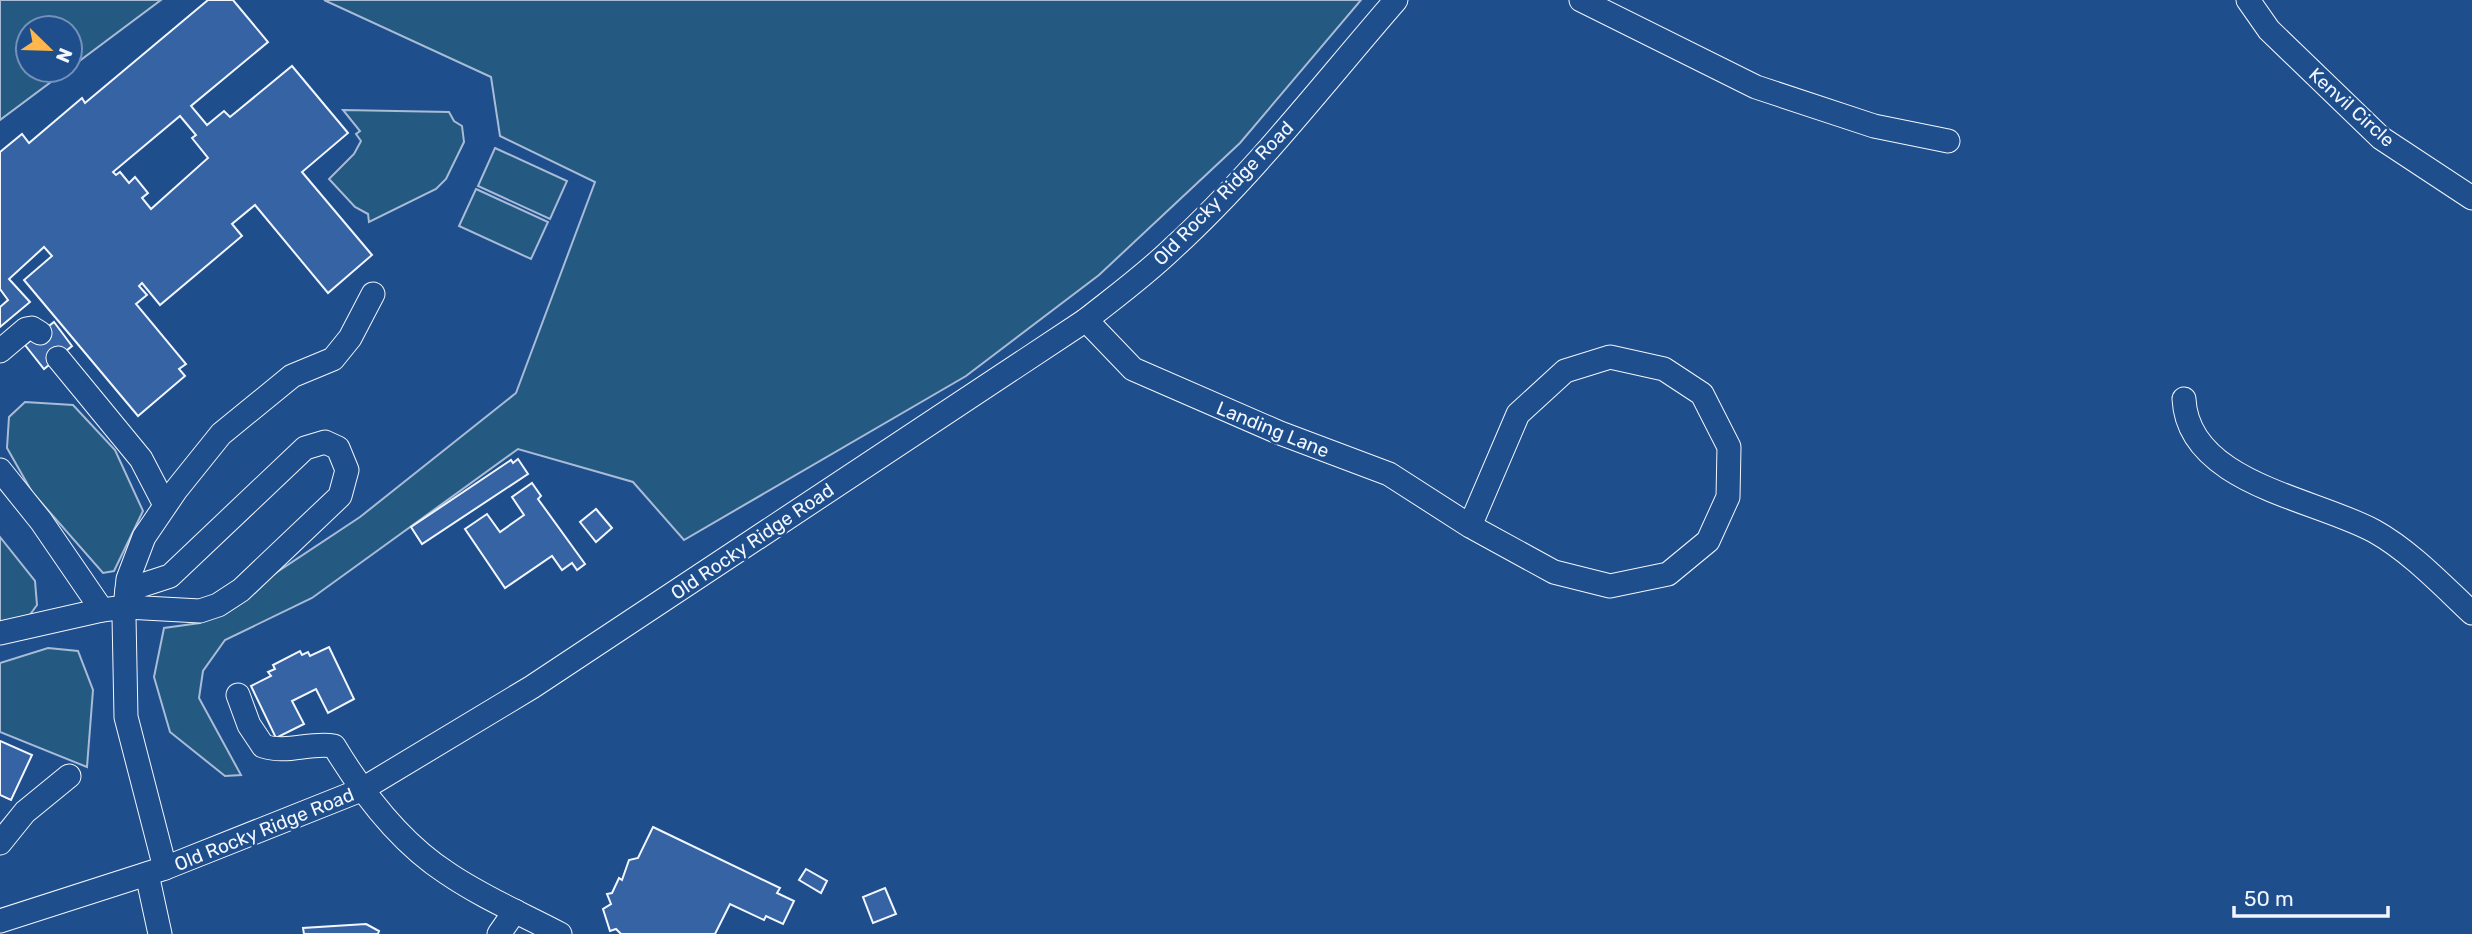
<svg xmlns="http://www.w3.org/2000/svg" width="2472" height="934" font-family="Rubik,sans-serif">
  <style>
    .green { fill: #245a82; stroke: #a8bbd7; stroke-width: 2 }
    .building { fill: #3563a3; stroke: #f2f6ff; stroke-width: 2; fill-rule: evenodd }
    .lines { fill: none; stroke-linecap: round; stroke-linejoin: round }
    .minor-casing { stroke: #f2f6ff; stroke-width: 25 }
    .minor { stroke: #1f4e8c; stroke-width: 23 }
    .labels { text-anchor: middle; stroke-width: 5; stroke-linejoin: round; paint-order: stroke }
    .street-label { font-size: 19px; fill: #f2f6ff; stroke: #1f4e8c }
  </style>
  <rect width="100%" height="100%" fill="#1f4e8c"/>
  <g class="green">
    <polygon points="0,0 161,0 70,68 70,28 28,28 28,70 67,70 0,120"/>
    <polygon points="324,0 1361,0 1240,143 1099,275 966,376 684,540 633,482 518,449 312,598 225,640 203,671 199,698 241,775 225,776 170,732 154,677 164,628 200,623 360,517 516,393 595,182 500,136 491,77"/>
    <polygon points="343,110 449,112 454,121 462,126 464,142 446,179 436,189 369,222 368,214 355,207 329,179 354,154 361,141 356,134 360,131"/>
    <polygon points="495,148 567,181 550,219 478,186"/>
    <polygon points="476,189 548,222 531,259 459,226"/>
    <polygon points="25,402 73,405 115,450 143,511 114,571 103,573 32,492 7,448 9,417"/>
    <polygon points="0,537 35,581 37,605 29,616 0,624"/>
    <polygon points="48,648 78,651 93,690 87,767 0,732 0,663"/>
  </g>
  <g class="building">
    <path d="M208,0h25l35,42 -77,64 16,19 17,-14 6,6 62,-51 56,67 -46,39 70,83 -44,38 -73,-88 -23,19 10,12 -82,69 -18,-22 -3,3 8,9 -11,9 50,60 -7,5 6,7 -47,40 -114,-136 28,-24 -8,-9 -35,32 21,23 -30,25v-20l8,-7 -8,-11v-137l22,-18 7,9 53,-45 3,5zM180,116l16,19 -4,3 16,20 -57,51 -9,-11 6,-5 -13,-16 -6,6 -9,-11 -4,3 -3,-3z"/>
    <polygon points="54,322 72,346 44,369 25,345"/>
    <polygon points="518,459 528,474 422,544 411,527 511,460 513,463"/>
    <polygon points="532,483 541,496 538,499 585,564 577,570 572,563 562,570 552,556 505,588 465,529 487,514 500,532 524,515 512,497"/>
    <polygon points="596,509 612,528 596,542 580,522"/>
    <polygon points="329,647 354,699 328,713 316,689 292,701 304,724 276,738 251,686 271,676 268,672 275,669 273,665 300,651 302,655 308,652 310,656"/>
    <polygon points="0,741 32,755 11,800 0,795"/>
    <polygon points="653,827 780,888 777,893 794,901 783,924 766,916 764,920 730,904 715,934 621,934 616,929 610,931 603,909 611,904 607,894 612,893 619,878 622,880 629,860 638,858"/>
    <polygon points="806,869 827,881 821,893 799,880"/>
    <polygon points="885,888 896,914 873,923 863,897"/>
    <polygon points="366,924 379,931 378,934 304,934 303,928"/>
  </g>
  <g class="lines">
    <defs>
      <g id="minor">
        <polyline points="1581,0 1756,87 1874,126 1948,141"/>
        <polyline points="2248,0 2269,30 2381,138 2472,198"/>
        <polyline points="1086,320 1133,369 1280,433 1389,474 1470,526 1518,414 1565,371 1610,357 1664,369 1702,394 1729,447 1728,497 1708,541 1668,574 1610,586 1554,572 1470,526"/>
        <polyline points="0,351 26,329 32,328 40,333"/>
        <polyline points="58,358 141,459 165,505"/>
        <path d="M2184,399c4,84 129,99 190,132 36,20 68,54 98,82"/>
        <polyline points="0,470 41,521 102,610"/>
        <polyline points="0,633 102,610 126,607 200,611 218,605 241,590 340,496 347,470 338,448 325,442 305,448 170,576 127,590"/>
        <path d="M238,695l11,30 14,21c24,8 46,-4 71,0 29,48 65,96 113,127 35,24 75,41 113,61"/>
        <polyline points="0,843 25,812 69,776"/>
        <polyline points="165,868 126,717 124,617 128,579 144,537 176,490 221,434 292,376 333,359 350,338 373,294"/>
        <polyline points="147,874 160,934"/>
        <path d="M0,921l165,-53 196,-78 171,-103 554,-367c29,-23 59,-45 86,-71 82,-75 151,-165 224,-249"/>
        <polyline points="499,934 515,911"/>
      </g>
    </defs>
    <use href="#minor" class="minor-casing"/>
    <use href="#minor" class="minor"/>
  </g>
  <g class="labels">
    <g class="street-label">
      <text transform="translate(2352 107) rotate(42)" y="7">Kenvil Circle</text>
      <text transform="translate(1223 193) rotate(-46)" y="7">Old Rocky Ridge Road</text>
      <text transform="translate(1273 429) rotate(22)" y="7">Landing Lane</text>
      <text transform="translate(752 541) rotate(-34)" y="7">Old Rocky Ridge Road</text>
      <text transform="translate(264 829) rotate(-22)" y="7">Old Rocky Ridge Road</text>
    </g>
  </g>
  <g transform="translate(49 49) rotate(113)"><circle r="33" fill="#1f4e8c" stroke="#7391ba" stroke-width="2"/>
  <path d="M0-5L12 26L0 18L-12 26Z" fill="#ffb74d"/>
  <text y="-10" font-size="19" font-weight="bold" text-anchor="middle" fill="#f2f6ff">N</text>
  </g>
  <path d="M2234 906v10h154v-10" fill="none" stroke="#f2f6ff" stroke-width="3.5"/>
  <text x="2244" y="906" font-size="21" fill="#f2f6ff" stroke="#1f4e8c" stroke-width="5" paint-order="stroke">50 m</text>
</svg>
